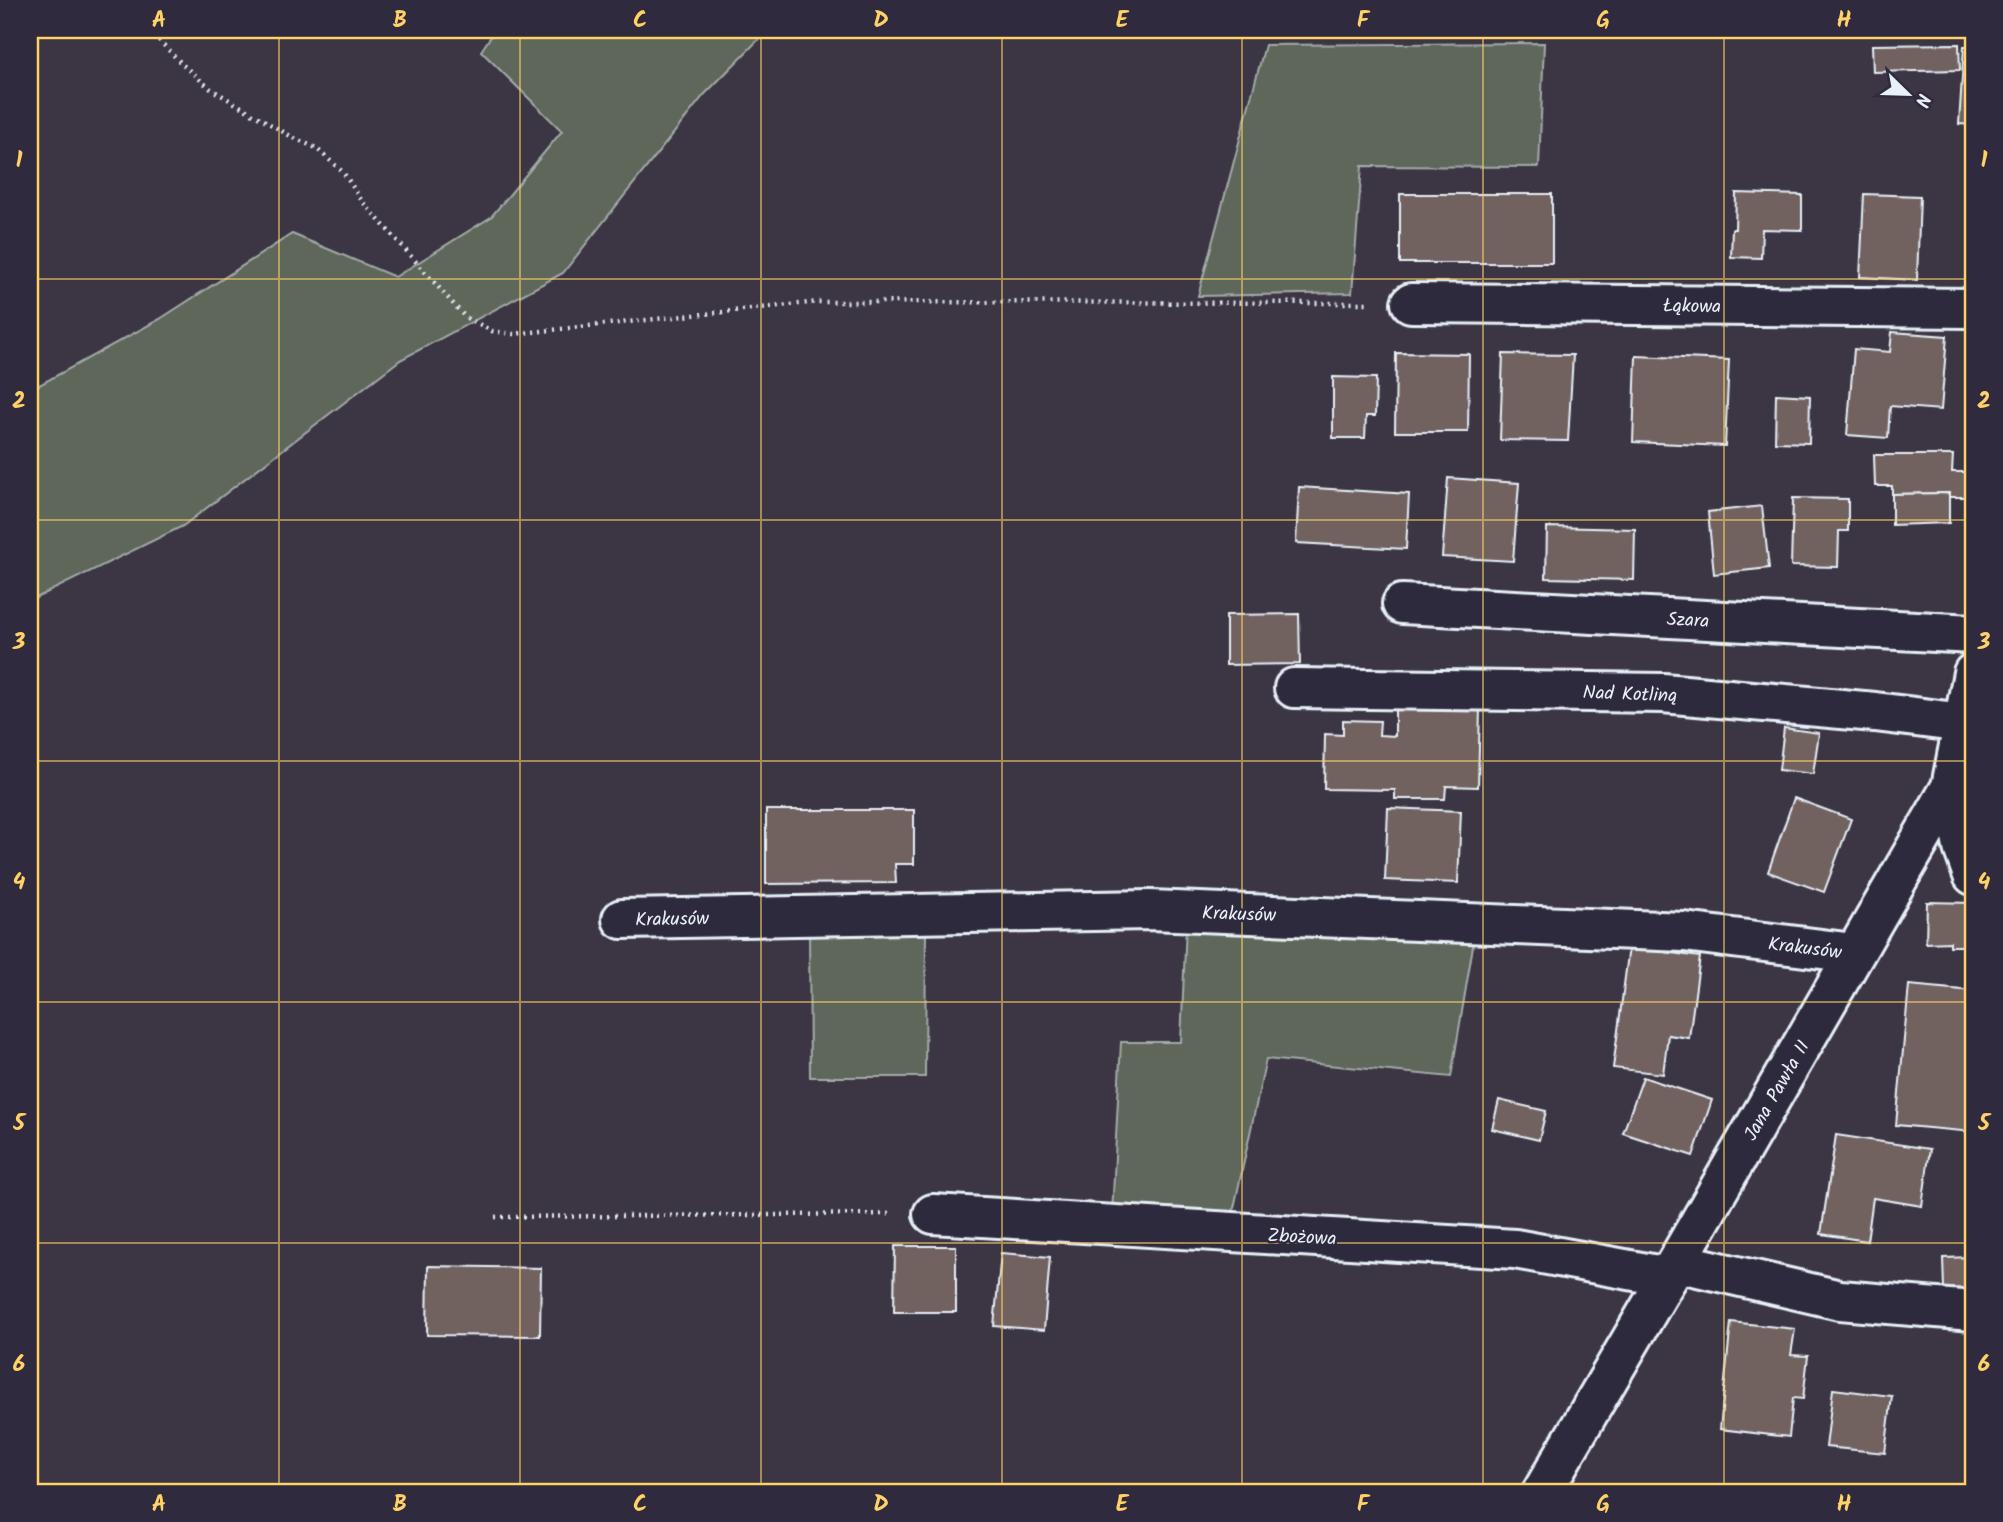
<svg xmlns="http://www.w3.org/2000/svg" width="2003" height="1522" font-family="Kalam,sans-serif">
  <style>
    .green { fill: #5e665a; stroke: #a3aca9; stroke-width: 2 }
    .building { fill: #72625f; stroke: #e8f1f8; stroke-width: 2 }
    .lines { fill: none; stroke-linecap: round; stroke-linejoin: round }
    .minor-casing { stroke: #e8f1f8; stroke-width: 44 }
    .path { stroke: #e8f1f8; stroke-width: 4.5; stroke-dasharray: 2 5; stroke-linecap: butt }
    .minor { stroke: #2f2a3d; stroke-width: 38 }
    .grid { fill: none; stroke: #ffd166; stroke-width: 2; stroke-opacity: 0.55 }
    .labels { text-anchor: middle; stroke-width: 5; stroke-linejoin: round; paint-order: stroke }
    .street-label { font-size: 19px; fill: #e8f1f8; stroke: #2f2a3d }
    .neatline { fill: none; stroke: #ffd166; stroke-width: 2.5 }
    .grid-label { font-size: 23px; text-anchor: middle; font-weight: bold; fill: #ffd166 }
  </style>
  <rect width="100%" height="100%" fill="#3c3544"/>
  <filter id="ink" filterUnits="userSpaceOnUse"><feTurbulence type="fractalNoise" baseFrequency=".0143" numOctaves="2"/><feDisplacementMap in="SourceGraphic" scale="14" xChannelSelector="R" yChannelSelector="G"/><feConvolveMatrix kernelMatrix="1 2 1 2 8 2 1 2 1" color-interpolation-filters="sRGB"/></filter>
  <g filter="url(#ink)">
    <g class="green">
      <polygon points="495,30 768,30 704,95 563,273 400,360 183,526 30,601 30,390 160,319 292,234 395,277 491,217 562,131 481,51"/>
      <polygon points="1544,43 1539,167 1362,166 1352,293 1198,296 1265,45"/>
      <polygon points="1186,924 1475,934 1451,1077 1266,1059 1231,1222 1112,1214 1121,1042 1181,1042"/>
      <polygon points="926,926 925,1077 810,1077 809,927"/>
    </g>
    <g class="building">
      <polygon points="1959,44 1960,70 1873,72 1872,45"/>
      <polygon points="1964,46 1973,46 1973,125 1959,124"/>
      <polygon points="1736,193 1802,195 1802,230 1762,229 1761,258 1731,257 1732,229 1735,229"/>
      <rect x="1400" y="194" width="152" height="69"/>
      <polygon points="1864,194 1920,196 1917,280 1860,277"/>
      <polygon points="1892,332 1947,336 1941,410 1890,406 1888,438 1847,435 1854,349 1890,352"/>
      <polygon points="1396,353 1469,354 1468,432 1395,432"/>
      <polygon points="1503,354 1573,355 1568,441 1500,440"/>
      <polygon points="1636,356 1729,360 1725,446 1633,442"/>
      <polygon points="1333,377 1376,378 1375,416 1366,416 1365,438 1333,438"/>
      <polygon points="1776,394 1810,396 1809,443 1775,442"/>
      <polygon points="1874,455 1953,455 1952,472 1966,472 1966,497 1949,497 1949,493 1892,494 1892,486 1875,486"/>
      <polygon points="1448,478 1519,483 1513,561 1442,557"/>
      <polygon points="1299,487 1409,494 1406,549 1296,543"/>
      <polygon points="1949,493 1949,523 1892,525 1892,494"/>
      <polygon points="1793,498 1848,499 1848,531 1839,531 1838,567 1791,566"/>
      <polygon points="1762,506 1769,568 1714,574 1708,512"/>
      <polygon points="1547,527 1635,529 1634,580 1546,578"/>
      <polygon points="1299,614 1300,664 1226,665 1226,615"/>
      <polygon points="1395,706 1480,708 1478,787 1446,786 1445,799 1395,799 1395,790 1324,789 1325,734 1343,735 1343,720 1380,721 1379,735 1395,736"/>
      <polygon points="1784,728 1819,733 1813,774 1779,770"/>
      <polygon points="1794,798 1851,819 1824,892 1768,872"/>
      <polygon points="1388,808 1461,811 1458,883 1385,880"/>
      <polygon points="766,810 914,810 914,864 895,864 896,883 766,884"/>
      <polygon points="1927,902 1973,903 1973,946 1950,946 1950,942 1926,943"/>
      <polygon points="1629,947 1700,957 1689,1038 1668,1035 1663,1074 1613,1068"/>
      <polygon points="1909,985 1973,991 1973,1132 1896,1125"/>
      <polygon points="1643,1077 1712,1100 1693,1156 1623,1133"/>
      <polygon points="1499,1100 1546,1111 1539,1140 1492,1129"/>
      <polygon points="1836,1135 1930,1149 1922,1206 1873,1198 1867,1241 1821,1234"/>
      <polygon points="895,1246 956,1246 956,1312 894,1312"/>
      <polygon points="1001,1253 1050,1257 1044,1330 994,1326"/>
      <polygon points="1973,1257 1973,1288 1944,1289 1943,1258"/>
      <polygon points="428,1266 541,1268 540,1336 427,1335"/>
      <polygon points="1731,1322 1795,1329 1791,1355 1808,1356 1803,1399 1793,1398 1789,1437 1720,1429"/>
      <polygon points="1833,1389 1892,1396 1885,1453 1826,1447"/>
    </g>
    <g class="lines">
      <defs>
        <g id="minor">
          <polyline points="1411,303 1973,308"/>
          <polyline points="1402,604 1973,634"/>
          <polyline points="1294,688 1663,693 1875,712 1964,723"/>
          <polyline points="1951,787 1963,847 1973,875"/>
          <polyline points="622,919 1150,910 1684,932 1854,953"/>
          <polyline points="933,1214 1515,1249 1668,1277"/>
          <polyline points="1677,1262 1840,1300 1973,1311"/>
          <polyline points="1542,1492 1668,1277 1951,787 1973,673"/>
        </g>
      </defs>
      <use href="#minor" class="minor-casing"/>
      <g class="path">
        <polyline points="149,30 183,65 211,89 292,137 316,148 343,172 362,201 465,317 492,331 513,334 818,302 1371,303"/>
        <polyline points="495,1217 894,1214"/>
      </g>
      <use href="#minor" class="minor"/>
    </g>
  </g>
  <path class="grid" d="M279,30v1462M520,30v1462M761,30v1462M1002,30v1462M1242,30v1462M1483,30v1462M1724,30v1462M30,279h1943M30,520h1943M30,761h1943M30,1002h1943M30,1243h1943"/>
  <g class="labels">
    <g class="street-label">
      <text transform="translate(1692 305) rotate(1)" y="7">Łąkowa</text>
      <text transform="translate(1688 619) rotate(3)" y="7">Szara</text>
      <text transform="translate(1630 693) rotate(2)" y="7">Nad Kotliną</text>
      <text transform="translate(1239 913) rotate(2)" y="7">Krakusów</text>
      <text transform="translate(672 918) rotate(-1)" y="7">Krakusów</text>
      <text transform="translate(1805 947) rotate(7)" y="7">Krakusów</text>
      <text transform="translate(1776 1090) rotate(-60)" y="7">Jana Pawła II</text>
      <text transform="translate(1302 1236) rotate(3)" y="7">Zbożowa</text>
    </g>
  </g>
  <rect width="2003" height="1522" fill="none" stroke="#2f2a3d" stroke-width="77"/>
  <g transform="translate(1908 94) rotate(113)" stroke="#2f2a3d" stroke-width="5" paint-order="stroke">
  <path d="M0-5L12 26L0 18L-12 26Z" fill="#e8f1f8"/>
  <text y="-10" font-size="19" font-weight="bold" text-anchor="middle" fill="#e8f1f8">N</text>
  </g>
  <rect x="38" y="38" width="1927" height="1446" class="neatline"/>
  <g class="grid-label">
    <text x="159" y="27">A</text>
    <text x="400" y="27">B</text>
    <text x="640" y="27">C</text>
    <text x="881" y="27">D</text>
    <text x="1122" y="27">E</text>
    <text x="1363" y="27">F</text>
    <text x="1603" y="27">G</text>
    <text x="1844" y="27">H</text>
    <text x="19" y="167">1</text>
    <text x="1984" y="167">1</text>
    <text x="19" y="408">2</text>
    <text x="1984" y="408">2</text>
    <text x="19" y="649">3</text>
    <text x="1984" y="649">3</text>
    <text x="19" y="889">4</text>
    <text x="1984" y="889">4</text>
    <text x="19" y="1130">5</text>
    <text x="1984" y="1130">5</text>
    <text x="19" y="1371">6</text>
    <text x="1984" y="1371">6</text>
    <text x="159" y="1511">A</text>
    <text x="400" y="1511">B</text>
    <text x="640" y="1511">C</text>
    <text x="881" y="1511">D</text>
    <text x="1122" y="1511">E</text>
    <text x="1363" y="1511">F</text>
    <text x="1603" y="1511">G</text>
    <text x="1844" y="1511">H</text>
  </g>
</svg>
